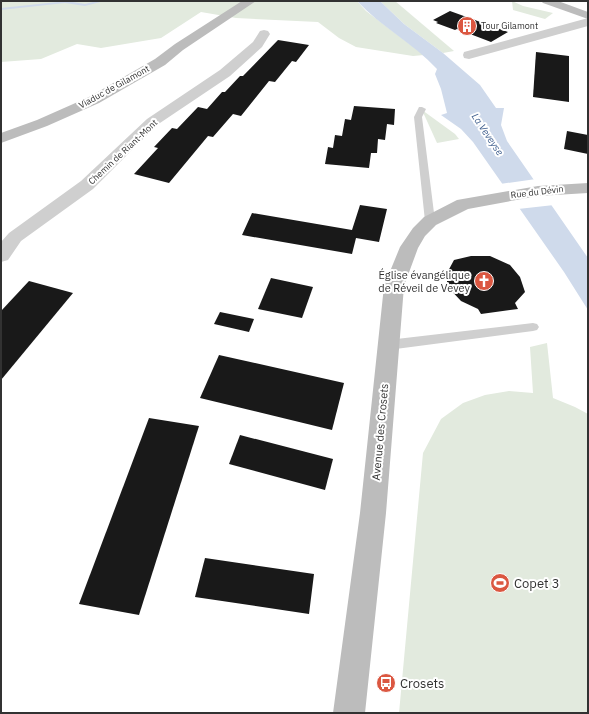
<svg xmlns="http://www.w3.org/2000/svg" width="589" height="714" font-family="'IBM Plex Sans',sans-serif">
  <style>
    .green { fill: #e2eade }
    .water { fill: #cfdaeb }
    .pier { fill: #fff }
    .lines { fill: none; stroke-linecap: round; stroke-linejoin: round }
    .stream { fill: #cfdaeb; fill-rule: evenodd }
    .building { fill: #191919 }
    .lane { fill: #cfcfcf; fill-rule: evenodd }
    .street { fill: #cfcfcf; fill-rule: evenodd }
    .secondary { fill: #bcbcbc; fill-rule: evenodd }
    .labels { text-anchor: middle; stroke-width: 4; stroke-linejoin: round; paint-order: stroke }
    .far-poi-label { font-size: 9px; fill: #323232; stroke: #fff; text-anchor: start }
    .far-street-label { font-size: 9px; fill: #323232; stroke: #fff }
    .far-water-label { font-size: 10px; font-style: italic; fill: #436290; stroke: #fff }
    .poi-label { font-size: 11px; fill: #323232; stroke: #fff; text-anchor: end }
    .street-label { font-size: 11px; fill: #323232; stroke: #fff }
    .near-poi-label { font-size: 13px; fill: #323232; stroke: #fff; text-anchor: start }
  </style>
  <rect width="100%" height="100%" fill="#fff"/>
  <g class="green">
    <polygon points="1,1 357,1 366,11 424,55 413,56 356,47 339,38 318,22 236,18 201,12 161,38 101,48 77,44 41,59 1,62"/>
    <polygon points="380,1 395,1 454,51 443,53 404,24"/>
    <polygon points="512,1 523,6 553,13 545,19 513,10"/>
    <polygon points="422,110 455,134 459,139 437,143"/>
    <polygon points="547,343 553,398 575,407 588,414 588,713 399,713 423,453 441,419 463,403 485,395 509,391 533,393 530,347"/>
  </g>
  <path class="water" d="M357,1h23l24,23 39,29 37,32 16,23h8l-3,17 6,16 81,117v52l-24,-38 -91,-130 -12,-13 -20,-14 6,-2 -6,-24 -6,-15 2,-5c-24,-26 -56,-42 -80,-68z"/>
  <polygon class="pier" points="536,179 554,205 518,209 500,184"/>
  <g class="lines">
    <polygon class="stream" points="67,1 85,4 97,1 104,1 85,6 65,3 1,10 1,8"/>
  </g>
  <g class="building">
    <polygon points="450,11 508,32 491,42 457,29 455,30 436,23 438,22 433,20"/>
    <polygon points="278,40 309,45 296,62 292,61 275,82 269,81 241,116 233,114 213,137 208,136 169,183 134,174 158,148 154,147 172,128 177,129 198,107 207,109 222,92 225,92 240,76 243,76"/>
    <polygon points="536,52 569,56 569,102 533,97"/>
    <polygon points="354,106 395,109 394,125 387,124 385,140 378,139 377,153 371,153 369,168 325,164 328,147 333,148 335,135 342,136 345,119 351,120"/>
    <polygon points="567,131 588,135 588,154 564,149"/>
    <polygon points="360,205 387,209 379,242 356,238 352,254 242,235 252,213 352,230"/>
    <polygon points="471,256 490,256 510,265 520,277 525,292 515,303 518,309 481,314 478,309 461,301 447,286 447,273 454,260"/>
    <polygon points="271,278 313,287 302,318 258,309"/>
    <polygon points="29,281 73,293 1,380 1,311"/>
    <polygon points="220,312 254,319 249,332 214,324"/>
    <polygon points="219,355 344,383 332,430 200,398"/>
    <polygon points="149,418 199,426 139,615 79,604"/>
    <polygon points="240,435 333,459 325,490 229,464"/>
    <polygon points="205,558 314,574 309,614 195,597"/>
  </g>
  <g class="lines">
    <g class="lane">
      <polygon points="419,107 422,107 426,109 422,117 435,221 430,224 425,221 414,117"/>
      <polygon points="533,323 537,324 539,327 537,330 533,331 388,350 384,348 382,345 384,342 388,340"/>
    </g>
    <g class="street">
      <polygon points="588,18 588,26 469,59 464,58 463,55 464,52"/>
      <polygon points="264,30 268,31 270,34 262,47 230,76 157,125 93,189 21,241 8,260 1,262 1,242 9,233 81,181 147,119 220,70 253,42 260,31"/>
    </g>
    <g class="secondary">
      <polygon points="242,1 256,1 183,50 165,65 99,103 47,126 1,143 1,133 37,120 89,97 155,59 175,44"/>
      <polygon points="541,1 558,1 588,12 588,19 543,3"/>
      <polygon points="588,183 588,193 538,196 468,209 436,225 425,236 418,248 404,286 386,513 365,713 333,713 360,513 384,286 400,247 413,228 424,217 457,200 538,186"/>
    </g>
  </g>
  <defs>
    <symbol id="building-disc" viewBox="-11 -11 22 22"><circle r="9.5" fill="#db5741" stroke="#fff"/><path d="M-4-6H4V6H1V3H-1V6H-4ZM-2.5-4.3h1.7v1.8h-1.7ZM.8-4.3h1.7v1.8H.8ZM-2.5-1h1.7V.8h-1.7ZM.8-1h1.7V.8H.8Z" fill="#fff"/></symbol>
    <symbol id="church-disc" viewBox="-11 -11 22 22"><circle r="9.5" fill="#db5741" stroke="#fff"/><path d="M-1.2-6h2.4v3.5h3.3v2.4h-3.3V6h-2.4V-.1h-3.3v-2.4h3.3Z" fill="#fff"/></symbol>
    <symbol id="stadium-disc" viewBox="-11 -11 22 22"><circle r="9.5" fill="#db5741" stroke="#fff"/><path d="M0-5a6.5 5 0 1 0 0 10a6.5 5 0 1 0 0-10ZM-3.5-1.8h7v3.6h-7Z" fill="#fff"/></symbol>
    <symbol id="bus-disc" viewBox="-11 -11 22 22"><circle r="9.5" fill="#db5741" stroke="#fff"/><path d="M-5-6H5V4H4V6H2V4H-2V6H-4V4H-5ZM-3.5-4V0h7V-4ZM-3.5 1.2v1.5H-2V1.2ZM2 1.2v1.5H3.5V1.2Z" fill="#fff"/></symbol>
  </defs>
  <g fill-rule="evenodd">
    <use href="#building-disc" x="456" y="15" width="22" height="22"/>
    <use href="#church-disc" x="473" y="270" width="22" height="22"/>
    <use href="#stadium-disc" x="489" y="572" width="22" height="22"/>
    <use href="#bus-disc" x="375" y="672" width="22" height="22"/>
  </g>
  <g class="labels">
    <g class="far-poi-label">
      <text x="481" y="29">Tour Gilamont</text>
    </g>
    <g class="far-street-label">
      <text transform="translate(114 87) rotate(-29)" y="3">Viaduc de Gilamont</text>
      <text transform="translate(123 152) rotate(-43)" y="3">Chemin de Riant-Mont</text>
      <text transform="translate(537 192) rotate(-7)" y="3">Rue du Dévin</text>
    </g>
    <g class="far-water-label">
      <text transform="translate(488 134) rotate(56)" y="4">La Veveyse</text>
    </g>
    <g class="poi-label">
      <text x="470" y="279">Église évangélique<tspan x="470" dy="13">de Réveil de Vevey</tspan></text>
    </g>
    <g class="street-label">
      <text transform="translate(380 432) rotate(-85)" y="4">Avenue des Crosets</text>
    </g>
    <g class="near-poi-label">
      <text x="514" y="588">Copet 3</text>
      <text x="400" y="688">Crosets</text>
    </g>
  </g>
  <rect width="589" height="714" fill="none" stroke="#323232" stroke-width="4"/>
</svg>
